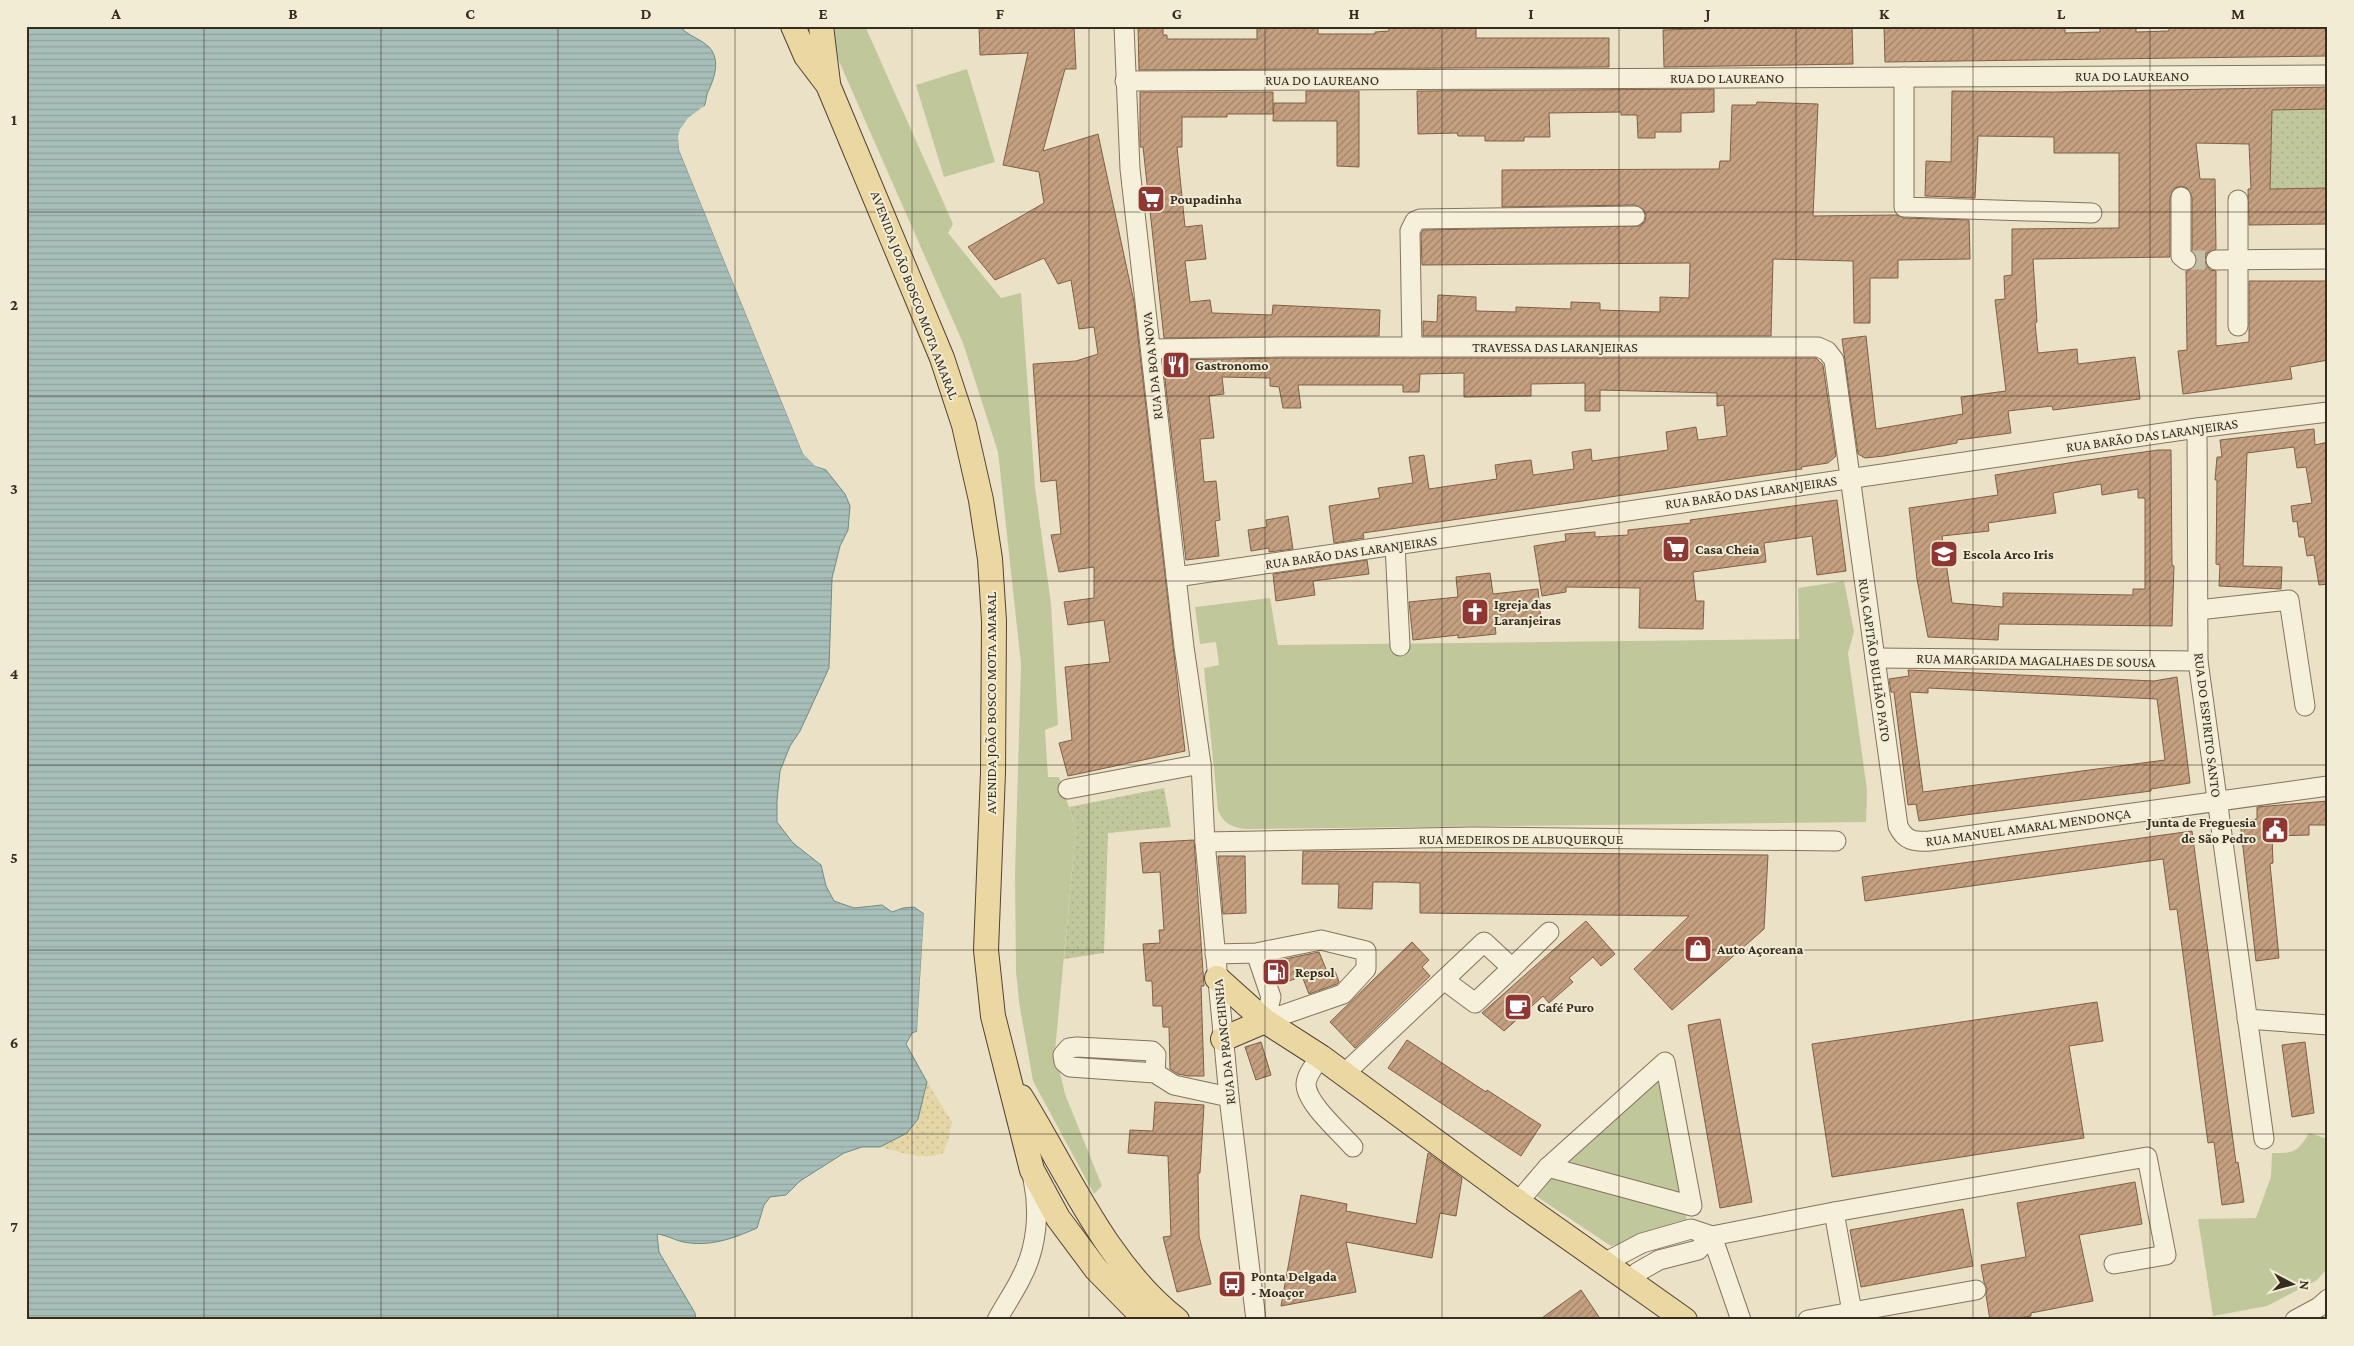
<svg xmlns="http://www.w3.org/2000/svg" width="2354" height="1346" font-family="'Crimson Pro',serif">
  <style>
    .grass { fill: #c0c89b }
    .sand { fill: url(#sand-dots) }
    .park { fill: url(#park-dots) }
    .water { fill: url(#water-rules); stroke: #6f8c86 }
    .pier { fill: #eae1c6 }
    .building { fill: url(#building-hatch); stroke: #816045; fill-rule: evenodd }
    .lines { fill: none; stroke-linecap: round; stroke-linejoin: round }
    .minor-tunnel { stroke: #c6bda5; stroke-width: 19; stroke-dasharray: 19 9; stroke-linecap: butt }
    .minor-casing { stroke: #84745e; stroke-width: 21 }
    .major-casing { stroke: #534231; stroke-width: 26 }
    .minor { stroke: #f6efd9; stroke-width: 19 }
    .major { stroke: #ead7a2; stroke-width: 24 }
    .grid { fill: none; stroke: #362c20; stroke-width: 1; stroke-opacity: 0.55 }
    .labels { text-anchor: middle; stroke-width: 4; stroke-linejoin: round; paint-order: stroke }
    .street-label { font-size: 14px; fill: #362c20; stroke: #f3ecd5 }
    .poi-label { font-size: 14px; font-weight: bold; fill: #362c20; stroke: #f3ecd5; text-anchor: start }
    .neatline { fill: none; stroke: #362c20; stroke-width: 2 }
    .grid-label { font-size: 16px; text-anchor: middle; font-weight: bold; fill: #362c20 }
  </style>
  <defs>
    <pattern id="sand-dots" width="8" height="8" patternUnits="userSpaceOnUse" patternTransform="scale(1.25)"><rect width="8" height="8" fill="#e4d6a6"/><path d="M2 2h.1M6 6h.1" fill="none" stroke="#c4b88f" stroke-width="1.8" stroke-linecap="round"/></pattern>
    <pattern id="park-dots" width="8" height="8" patternUnits="userSpaceOnUse" patternTransform="scale(1.25)"><rect width="8" height="8" fill="#c0c89b"/><path d="M2 2h.1M6 6h.1" fill="none" stroke="#a6ac85" stroke-width="1.8" stroke-linecap="round"/></pattern>
    <pattern id="water-rules" width="6" height="5" patternUnits="userSpaceOnUse" patternTransform="scale(1.25)"><rect width="6" height="5" fill="#a7beb9"/><path d="M0 2.5h6" fill="none" stroke="#90a39f"/></pattern>
    <pattern id="building-hatch" width="6" height="6" patternUnits="userSpaceOnUse" patternTransform="scale(1.25)"><rect width="6" height="6" fill="#c5a080"/><path d="M-1 1l2-2M0 6l6-6M5 7l2-2" fill="none" stroke="#a18368"/></pattern>
  </defs>
  <rect width="100%" height="100%" fill="#eae1c6"/>
  <g class="grass">
    <polygon points="831,26 865,26 953,224 948,233 1001,298 1021,293 1035,487 1051,604 1058,725 1045,730 1048,777 1059,777 1076,829 1055,1051 1065,1094 1102,1186 1094,1194 1033,1081 1019,1002 1016,971 1015,873 1021,664 998,452 963,343 838,59"/>
    <polygon points="967,69 995,162 944,177 916,85"/>
    <path d="M1844,581l10,51 -6,21 19,137 -1,32 -621,7c-14,-2 -22,-6 -27,-19l-14,-142 15,-3 -3,-23 -16,2 -5,-37 75,-9 8,47 521,-6 -1,-51z"/>
    <polygon points="1657,1077 1688,1226 1611,1246 1536,1196 1561,1164"/>
    <path d="M2309,1133l19,6v129l-11,12 -50,26 -54,10 -15,-97 58,-1 15,-41 1,-24c22,0 25,0 37,-20z"/>
  </g>
  <path class="sand" d="M927,1082l25,40 -4,20 -5,11c-20,8 -42,-1 -63,-6l27,-14 11,-14z"/>
  <g class="park">
    <polygon points="2328,109 2328,188 2270,189 2272,110"/>
    <polygon points="1164,788 1171,827 1108,833 1104,953 1064,959 1076,829 1069,807"/>
  </g>
  <path class="water" d="M26,26h657v4c7,6 19,10 26,17 13,14 4,34 -2,47 -1,4 -1,9 -3,12 -5,8 -17,12 -22,21 -4,6 -3,16 -3,23l124,304 12,12 11,4 19,24 5,12 -2,24 -8,16 -8,32 -3,90 -29,63 -10,15 -10,25 -3,29v22l16,21 28,22 5,21 8,15 20,7 28,-3 10,7 11,-4 11,-1 10,7 -7,117 -5,2 -6,11 21,38 -9,37 -11,14 -27,14h-18l-18,6 -44,28 -14,14 -16,2 -6,8 -7,23c-25,11 -47,19 -74,14 -9,-2 -16,-7 -26,-8l2,18 36,61 1,7h-670z"/>
  <g class="pier">
    <polygon points="704,106 706,108 690,120 683,130 680,136 682,149 805,452 817,464 830,470 815,466 803,454 679,150 678,136 680,129 688,118"/>
    <polygon points="924,912 926,915 919,1031 917,1031"/>
  </g>
  <g class="building">
    <polygon points="979,26 1074,26 1076,69 1065,69 1043,151 1098,134 1134,302 1185,751 1068,776 1059,743 1072,740 1065,667 1110,662 1104,620 1068,625 1064,602 1094,598 1094,567 1059,572 1051,535 1061,534 1056,480 1041,482 1033,364 1076,361 1098,354 1094,327 1079,329 1071,280 1058,284 1044,258 995,280 968,247 1044,203 1039,172 1003,165 1028,53 980,55"/>
    <polygon points="1138,26 1163,26 1163,35 1167,35 1167,39 1257,39 1257,26 1318,26 1318,34 1375,34 1375,32 1389,31 1389,26 1476,26 1476,38 1609,38 1609,67 1139,70"/>
    <polygon points="1730,26 1852,26 1853,64 1664,67 1663,30 1730,28"/>
    <polygon points="1884,26 1941,26 1941,28 2065,26 2065,33 2100,32 2100,28 2136,28 2136,32 2169,31 2169,26 2328,26 2328,56 1885,62"/>
    <polygon points="2328,87 2328,109 2272,110 2270,189 2328,188 2328,224 2249,225 2248,189 2251,189 2249,144 2196,143 2200,179 2215,179 2216,249 2206,254 2205,261 2210,270 2216,271 2216,346 2249,342 2249,281 2328,281 2328,360 2290,367 2292,379 2183,394 2178,351 2187,350 2186,271 2194,267 2197,261 2192,251 2192,197 2187,188 2181,186 2175,188 2170,197 2170,257 2033,259 2037,322 2035,323 2038,353 2077,349 2078,364 2135,357 2140,399 2053,410 2052,406 2008,411 2011,433 1957,440 1957,443 1884,456 1865,458 1858,454 1842,339 1866,336 1876,429 1963,414 1961,397 2006,391 1995,300 2005,299 2004,276 2012,275 2012,229 2119,228 2119,153 2054,153 2054,137 1978,136 1975,198 1925,196 1926,161 1951,162 1952,91 2053,92"/>
    <polygon points="1714,89 1714,112 1681,113 1681,132 1655,132 1655,138 1638,138 1637,115 1621,115 1621,112 1549,113 1550,137 1524,137 1524,141 1485,141 1485,136 1458,136 1457,133 1418,134 1417,91"/>
    <polygon points="1306,91 1359,91 1359,167 1337,166 1337,121 1273,121 1274,103 1306,103"/>
    <polygon points="1140,92 1273,92 1273,114 1227,114 1227,117 1182,117 1182,147 1177,147 1185,227 1202,225 1206,259 1185,261 1190,302 1210,300 1212,313 1272,315 1273,305 1380,310 1379,336 1164,338 1143,147 1140,147"/>
    <polygon points="1757,102 1818,104 1813,216 1897,215 1904,218 1969,220 1970,259 1898,260 1898,278 1870,278 1870,323 1854,323 1853,261 1773,259 1771,336 1423,336 1423,321 1437,322 1438,295 1476,297 1476,311 1516,312 1516,307 1571,309 1571,302 1600,303 1600,310 1660,312 1660,297 1689,298 1690,263 1422,265 1421,234 1423,230 1640,226 1645,221 1646,215 1644,210 1635,205 1502,207 1502,170 1719,169 1720,161 1730,161 1732,105 1756,105"/>
    <polygon points="1282,358 1816,358 1823,365 1836,456 1828,463 1801,467 1802,469 1363,533 1364,538 1334,543 1329,506 1380,498 1378,488 1413,483 1409,457 1424,455 1429,489 1497,479 1495,465 1514,462 1531,460 1533,475 1574,469 1572,452 1591,449 1592,461 1668,450 1666,432 1696,427 1698,440 1727,436 1724,405 1717,406 1717,393 1600,390 1600,411 1585,411 1585,383 1531,384 1531,396 1464,397 1464,373 1420,374 1419,392 1403,392 1403,385 1298,385 1301,408 1283,408 1279,387 1270,386 1270,378 1222,377 1224,394 1209,396 1214,438 1200,439 1204,482 1216,481 1220,520 1215,521 1219,556 1186,560 1164,371 1168,371 1167,360"/>
    <polygon points="2314,429 2315,445 2328,442 2328,584 2319,585 2314,555 2307,556 2304,537 2299,537 2297,521 2293,522 2291,506 2312,503 2306,467 2297,468 2294,447 2247,453 2243,566 2282,567 2281,589 2219,586 2220,565 2216,564 2217,480 2215,480 2217,457 2222,457 2220,440"/>
    <path d="M2158,450h13l1,115 2,1 -2,60 -173,-2 -1,16 -70,-3 -11,-58 -8,-71 89,-13 -3,-20 86,-14zM2101,484l1,11 36,-6v9h7v91h-12v6l-130,-2v14l-51,-4 -10,-67 47,-5 -1,-8 68,-10 -3,-20z"/>
    <polygon points="1837,500 1846,571 1817,575 1812,536 1764,543 1766,562 1693,572 1696,601 1704,601 1703,629 1639,628 1640,588 1566,587 1566,592 1542,596 1534,546 1566,541 1565,534 1595,532 1595,537 1628,535 1628,530 1691,523 1690,520"/>
    <polygon points="1288,516 1293,549 1269,552 1269,548 1251,551 1248,530 1267,527 1266,520"/>
    <polygon points="1367,560 1369,574 1313,581 1315,595 1276,601 1273,574"/>
    <polygon points="1490,573 1493,594 1538,589 1541,621 1495,626 1496,634 1458,638 1458,635 1413,640 1409,602 1458,597 1456,577"/>
    <path d="M1908,670l246,11 23,-4 13,106 -39,6v2l-232,30 -3,-17 -8,1 -14,-113h-3l-2,-13 20,-3zM1928,688l229,11 8,61 -242,32 -13,-100 18,1z"/>
    <polygon points="2328,801 2328,825 2309,825 2309,835 2272,836 2273,863 2270,864 2279,958 2256,961 2240,821 2257,819 2257,807"/>
    <polygon points="2192,831 2236,1163 2238,1162 2244,1202 2222,1205 2214,1142 2208,1143 2177,909 2170,910 2163,859 1865,901 1862,877"/>
    <polygon points="1194,840 1204,986 1201,986 1204,1076 1188,1076 1178,1074 1170,1069 1169,1027 1163,1027 1162,1006 1153,1006 1152,981 1146,981 1143,944 1160,943 1159,930 1164,930 1160,872 1143,873 1140,843"/>
    <polygon points="1303,851 1768,855 1764,929 1672,1010 1634,969 1689,916 1420,913 1420,883 1396,882 1373,882 1372,909 1338,908 1339,884 1302,884"/>
    <polygon points="1218,856 1245,856 1246,913 1223,914"/>
    <polygon points="1586,921 1615,954 1601,966 1593,957 1569,978 1573,982 1549,1003 1543,996 1504,1031 1482,1013"/>
    <polygon points="1412,942 1429,960 1422,967 1430,976 1355,1048 1330,1022"/>
    <polygon points="1319,952 1328,974 1335,971 1339,982 1337,984 1309,994 1302,976 1279,985 1271,962"/>
    <polygon points="2097,1002 2103,1041 2069,1046 2084,1138 1832,1177 1812,1044"/>
    <polygon points="1720,1019 1752,1202 1720,1208 1688,1025"/>
    <polygon points="1407,1040 1486,1092 1487,1090 1541,1125 1521,1156 1388,1068"/>
    <polygon points="1261,1042 1271,1075 1256,1080 1245,1047"/>
    <polygon points="2305,1042 2314,1113 2292,1117 2282,1045"/>
    <polygon points="1155,1102 1204,1105 1200,1173 1198,1173 1199,1236 1211,1284 1177,1292 1163,1237 1171,1236 1168,1156 1128,1153 1130,1130 1153,1131"/>
    <polygon points="1428,1153 1462,1178 1456,1216 1440,1213 1432,1258 1346,1242 1356,1292 1281,1306 1301,1195 1347,1204 1346,1211 1416,1224"/>
    <polygon points="2135,1182 2142,1224 2079,1235 2093,1301 2031,1313 2031,1316 2008,1320 1990,1320 1986,1295 1987,1289 1984,1282 1981,1265 2026,1257 2017,1203"/>
    <polygon points="1963,1209 1973,1266 1861,1287 1850,1230"/>
    <polygon points="1581,1290 1601,1320 1539,1320"/>
  </g>
  <g class="lines">
    <polyline class="minor-tunnel" points="2186,260 2216,260"/>
    <defs>
      <g id="minor">
        <polyline points="1124,26 1130,169 1184,647 1201,764 1205,842 1229,1097 1256,1320"/>
        <polyline points="1904,77 1904,207 2092,213"/>
        <polyline points="1125,81 2328,75"/>
        <polyline points="2181,197 2181,256 2186,260"/>
        <polyline points="2216,260 2328,259"/>
        <polyline points="2238,326 2238,200"/>
        <polyline points="1412,347 1410,231 1415,221 1420,219 1635,216"/>
        <path d="M1151,349l131,-2h536l9,4 7,9 64,466c7,15 16,16 32,15l398,-55"/>
        <polyline points="2197,428 2198,661 2264,1139"/>
        <polyline points="1395,545 1400,646"/>
        <polyline points="1176,577 2197,428 2328,412"/>
        <polyline points="2198,610 2289,600 2305,706"/>
        <polyline points="1875,658 2198,661"/>
        <polyline points="1068,789 1201,764"/>
        <polyline points="1205,842 1473,837 1836,841"/>
        <polyline points="1215,954 1256,953 1321,940 1366,951 1366,969 1343,994 1265,1021 1271,997 1256,953"/>
        <polyline points="1512,968 1549,932"/>
        <polyline points="2247,1019 2328,1025"/>
        <path d="M1321,1057c-6,8 -14,16 -15,27 0,19 34,48 47,63"/>
        <polygon points="1665,1062 1692,1206 1548,1167"/>
        <polyline points="1155,1073 1156,1055 1152,1051 1077,1047 1069,1048 1063,1055 1064,1062 1070,1067 1155,1073 1174,1085 1229,1097"/>
        <polyline points="1344,1074 1484,942 1512,968 1475,1003 1444,980"/>
        <polyline points="1518,1202 1548,1167"/>
        <polyline points="1604,1263 1642,1243 1691,1229 1712,1236"/>
        <polyline points="1630,1281 1638,1272 1659,1260 1698,1250 1712,1236"/>
        <polyline points="1852,1312 1976,1290"/>
        <path d="M997,1320c8,-15 18,-29 25,-44 15,-29 18,-65 11,-97"/>
        <polyline points="1741,1320 1712,1236 1834,1212 2147,1157 2166,1255 2114,1264"/>
        <polyline points="1808,1320 1852,1312 1834,1212"/>
        <polyline points="2295,1320 2319,1307 2328,1299"/>
      </g>
      <g id="major">
        <polyline points="793,26 806,56 828,85 942,358 964,425 981,500 990,559 994,621 993,773 986,950 993,1016 1032,1170 1058,1218 1096,1269 1146,1320"/>
        <polyline points="821,26 828,83"/>
        <polyline points="1217,978 1265,1021 1321,1057 1518,1202 1685,1320"/>
        <polyline points="1223,1039 1265,1021"/>
        <path d="M1021,1097c46,74 86,169 156,223"/>
      </g>
    </defs>
    <use href="#minor" class="minor-casing"/>
    <use href="#major" class="major-casing"/>
    <use href="#minor" class="minor"/>
    <use href="#major" class="major"/>
  </g>
  <path class="grid" d="M204,26v1294M381,26v1294M558,26v1294M735,26v1294M912,26v1294M1089,26v1294M1265,26v1294M1442,26v1294M1619,26v1294M1796,26v1294M1973,26v1294M2150,26v1294M26,212h2302M26,396h2302M26,581h2302M26,765h2302M26,950h2302M26,1134h2302"/>
  <defs>
    <symbol id="supermarket-square" viewBox="-11 -11 22 22"><rect x="-9" y="-9" width="18" height="18" rx="4" fill="#8e3733" stroke="#f3ecd5"/><path d="M-6-5.5h2.5l.6 2H6L4.5 2H-2.5L-4.4-4H-6ZM-1.5 3.2a1.3 1.3 0 1 0 .1 0ZM3 3.2a1.3 1.3 0 1 0 .1 0Z" fill="#fff"/></symbol>
    <symbol id="restaurant-square" viewBox="-11 -11 22 22"><rect x="-9" y="-9" width="18" height="18" rx="4" fill="#8e3733" stroke="#f3ecd5"/><path d="M-5-6h1v4h1v-4h1v4h1v-4h1v5L-1.5 .5V6h-2V.5L-5-1ZM5-6V6H3V1.5H1.5Q1.5-4 5-6Z" fill="#fff"/></symbol>
    <symbol id="school-square" viewBox="-11 -11 22 22"><rect x="-9" y="-9" width="18" height="18" rx="4" fill="#8e3733" stroke="#f3ecd5"/><path d="M0-5L7-2L0 1L-7-2ZM-4 1L0 2.5L4 1V4Q0 6-4 4Z" fill="#fff"/></symbol>
    <symbol id="church-square" viewBox="-11 -11 22 22"><rect x="-9" y="-9" width="18" height="18" rx="4" fill="#8e3733" stroke="#f3ecd5"/><path d="M-1.2-6h2.4v3.5h3.3v2.4h-3.3V6h-2.4V-.1h-3.3v-2.4h3.3Z" fill="#fff"/></symbol>
    <symbol id="civic-square" viewBox="-11 -11 22 22"><rect x="-9" y="-9" width="18" height="18" rx="4" fill="#8e3733" stroke="#f3ecd5"/><path d="M-.6-6.5H3V-4.5H.6V-3L4-1V1h2V6H-6V1h2V-1L-.6-3ZM-1.2 2.5V6h2.4V2.5Z" fill="#fff"/></symbol>
    <symbol id="shop-square" viewBox="-11 -11 22 22"><rect x="-9" y="-9" width="18" height="18" rx="4" fill="#8e3733" stroke="#f3ecd5"/><path d="M-5-2.5h2.3a2.7 3.5 0 0 1 5.4 0H5L5.5 6h-11ZM-1.5-2.5h3a1.5 2.3 0 0 0-3 0Z" fill="#fff"/></symbol>
    <symbol id="fuel-square" viewBox="-11 -11 22 22"><rect x="-9" y="-9" width="18" height="18" rx="4" fill="#8e3733" stroke="#f3ecd5"/><path d="M-5.5-6h7V0h2V4h1.3V-2.5L3-4.5l.8-.8L6-3V5H2.5V1h-1V6h-7ZM-4.2-4.7v3.2H.2V-4.7Z" fill="#fff"/></symbol>
    <symbol id="cafe-square" viewBox="-11 -11 22 22"><rect x="-9" y="-9" width="18" height="18" rx="4" fill="#8e3733" stroke="#f3ecd5"/><path d="M-5.5-4.5H6V0H3Q3 3.5 0 3.5H-2.5Q-5.5 3.5-5.5 0ZM3-3.2v2h1.7v-2ZM-6 4.5H4V6H-6Z" fill="#fff"/></symbol>
    <symbol id="bus-square" viewBox="-11 -11 22 22"><rect x="-9" y="-9" width="18" height="18" rx="4" fill="#8e3733" stroke="#f3ecd5"/><path d="M-5-6H5V4H4V6H2V4H-2V6H-4V4H-5ZM-3.5-4V0h7V-4ZM-3.5 1.2v1.5H-2V1.2ZM2 1.2v1.5H3.5V1.2Z" fill="#fff"/></symbol>
  </defs>
  <g fill-rule="evenodd">
    <use href="#supermarket-square" x="1135" y="183" width="32" height="32"/>
    <use href="#restaurant-square" x="1160" y="349" width="32" height="32"/>
    <use href="#supermarket-square" x="1660" y="533" width="32" height="32"/>
    <use href="#school-square" x="1928" y="538" width="32" height="32"/>
    <use href="#church-square" x="1459" y="596" width="32" height="32"/>
    <use href="#civic-square" x="2259" y="814" width="32" height="32"/>
    <use href="#shop-square" x="1682" y="933" width="32" height="32"/>
    <use href="#fuel-square" x="1260" y="956" width="32" height="32"/>
    <use href="#cafe-square" x="1502" y="991" width="32" height="32"/>
    <use href="#bus-square" x="1216" y="1268" width="32" height="32"/>
  </g>
  <g class="labels">
    <g class="street-label">
      <text x="2132" y="81">RUA DO LAUREANO</text>
      <text x="1727" y="83">RUA DO LAUREANO</text>
      <text x="1322" y="85">RUA DO LAUREANO</text>
      <text transform="translate(915 295) rotate(69)" y="5">AVENIDA JOÃO BOSCO MOTA AMARAL</text>
      <text x="1555" y="352">TRAVESSA DAS LARANJEIRAS</text>
      <text transform="translate(1152 366) rotate(-96)" y="5">RUA DA BOA NOVA</text>
      <text transform="translate(2152 435) rotate(-8)" y="5">RUA BARÃO DAS LARANJEIRAS</text>
      <text transform="translate(1751 492) rotate(-8)" y="5">RUA BARÃO DAS LARANJEIRAS</text>
      <text transform="translate(1351 552) rotate(-8)" y="5">RUA BARÃO DAS LARANJEIRAS</text>
      <text transform="translate(1875 660) rotate(82)" y="5">RUA CAPITÃO BULHÃO PATO</text>
      <text transform="translate(2036 660) rotate(1)" y="5">RUA MARGARIDA MAGALHAES DE SOUSA</text>
      <text transform="translate(991 703) rotate(-90)" y="5">AVENIDA JOÃO BOSCO MOTA AMARAL</text>
      <text transform="translate(2208 725) rotate(83)" y="5">RUA DO ESPIRITO SANTO</text>
      <text transform="translate(2028 827) rotate(-8)" y="5">RUA MANUEL AMARAL MENDONÇA</text>
      <text x="1521" y="844">RUA MEDEIROS DE ALBUQUERQUE</text>
      <text transform="translate(1224 1042) rotate(-96)" y="5">RUA DA PRANCHINHA</text>
    </g>
    <g class="poi-label">
      <text x="1170" y="204">Poupadinha</text>
      <text x="1195" y="370">Gastronomo</text>
      <text x="1695" y="554">Casa Cheia</text>
      <text x="1963" y="559">Escola Arco Iris</text>
      <text x="1494" y="609">Igreja das<tspan x="1494" dy="16">Laranjeiras</tspan></text>
      <text x="2256" y="827" text-anchor="end">Junta de Freguesia<tspan x="2256" dy="16">de São Pedro</tspan></text>
      <text x="1717" y="954">Auto Açoreana</text>
      <text x="1295" y="977">Repsol</text>
      <text x="1537" y="1012">Café Puro</text>
      <text x="1251" y="1281">Ponta Delgada<tspan x="1251" dy="16">- Moaçor</tspan></text>
    </g>
  </g>
  <rect width="2354" height="1346" fill="none" stroke="#f3ecd5" stroke-width="55"/>
  <g transform="translate(2292 1284) rotate(96)" stroke="#f3ecd5" stroke-width="4" paint-order="stroke">
  <path d="M0-4L9 19L0 12L-9 19Z" fill="#362c20"/>
  <text y="-8" font-size="14" font-weight="bold" text-anchor="middle" fill="#362c20">N</text>
  </g>
  <rect x="28" y="28" width="2298" height="1290" class="neatline"/>
  <g class="grid-label">
    <text x="116" y="19">A</text>
    <text x="293" y="19">B</text>
    <text x="470" y="19">C</text>
    <text x="646" y="19">D</text>
    <text x="823" y="19">E</text>
    <text x="1000" y="19">F</text>
    <text x="1177" y="19">G</text>
    <text x="1354" y="19">H</text>
    <text x="1531" y="19">I</text>
    <text x="1708" y="19">J</text>
    <text x="1884" y="19">K</text>
    <text x="2061" y="19">L</text>
    <text x="2238" y="19">M</text>
    <text x="14" y="125">1</text>
    <text x="14" y="310">2</text>
    <text x="14" y="494">3</text>
    <text x="14" y="679">4</text>
    <text x="14" y="863">5</text>
    <text x="14" y="1048">6</text>
    <text x="14" y="1232">7</text>
  </g>
</svg>
